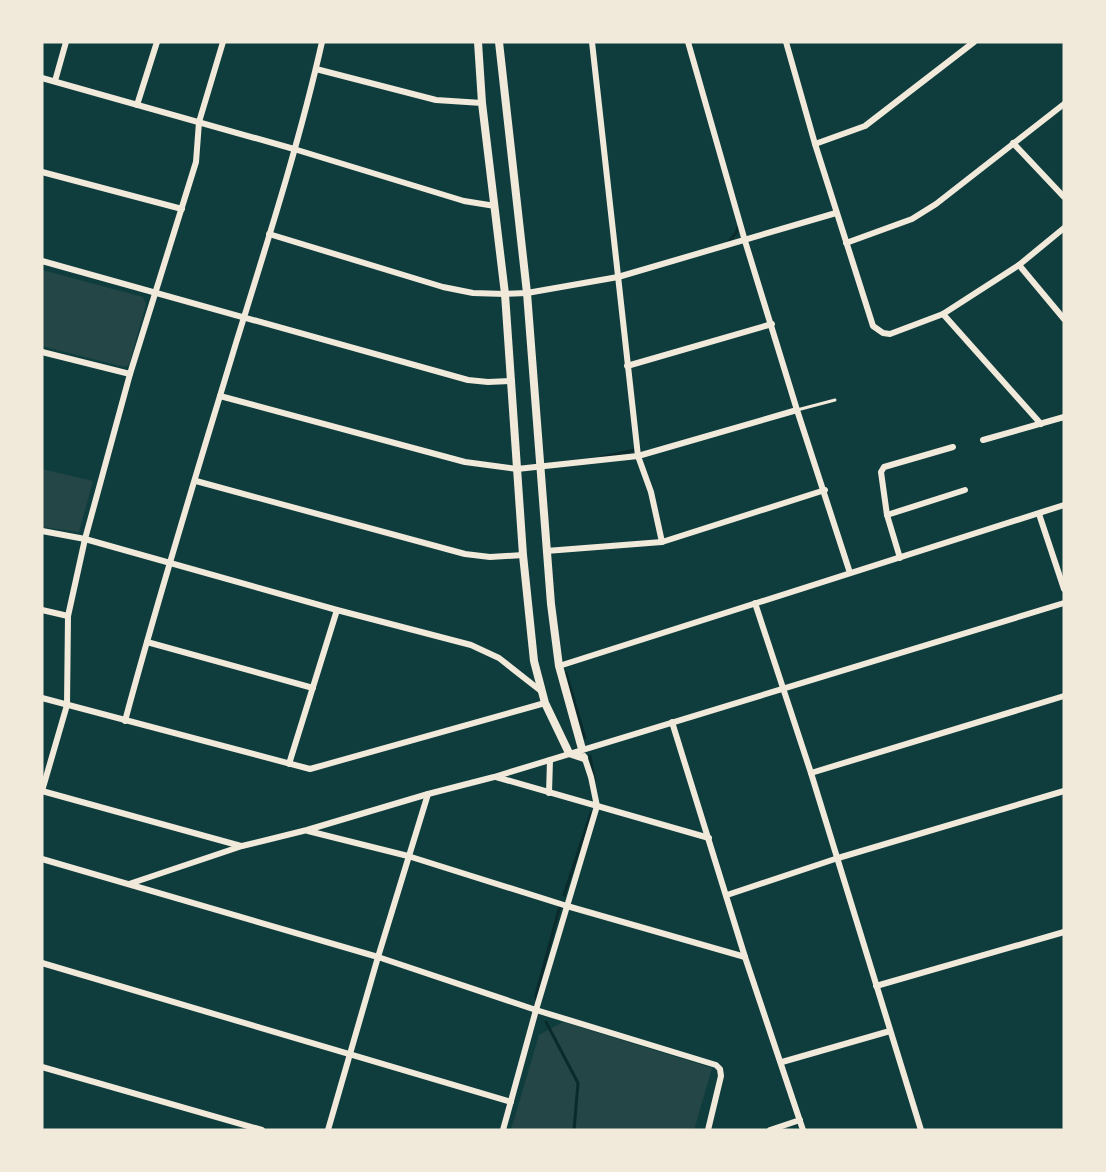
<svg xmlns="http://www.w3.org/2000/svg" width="1106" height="1172" font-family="Barlow,sans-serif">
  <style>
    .green { fill: #244646 }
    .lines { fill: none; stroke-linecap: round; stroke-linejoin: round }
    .stream { stroke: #0a2a2b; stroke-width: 3 }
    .service { stroke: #f1e9da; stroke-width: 3 }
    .minor { stroke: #f1e9da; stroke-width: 6 }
    .tertiary { stroke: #f1e9da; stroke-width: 8 }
  </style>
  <rect width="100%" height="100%" fill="#0f3d3e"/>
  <g class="green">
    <polygon points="42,270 143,297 146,304 129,365 124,367 42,346"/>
    <polygon points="42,469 93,481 79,532 42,527"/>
    <polygon points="563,1022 712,1068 694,1130 511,1130 539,1035"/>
  </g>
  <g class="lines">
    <g class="stream">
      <polyline points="726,245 736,233 739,225"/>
      <polyline points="602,457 635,450 635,448"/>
      <polyline points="566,673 585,738"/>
      <polyline points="590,756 594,778"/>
      <polyline points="564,895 591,813"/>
      <polyline points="537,1000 536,995 560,906"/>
      <polyline points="546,1022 578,1083 574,1130"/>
    </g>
    <polyline class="service" points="797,410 835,400"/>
    <g class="minor">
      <polyline points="592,42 638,456 651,492 662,542"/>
      <polyline points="688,42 745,241 797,410 850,573"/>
      <polyline points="786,42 815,144 873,326 883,333 890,334 943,314 1019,265 1064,228"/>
      <polyline points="316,69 436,100 482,103"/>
      <polyline points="42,78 294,149 464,201 495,206"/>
      <polyline points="55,81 66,42"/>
      <polyline points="137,105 157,42"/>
      <polyline points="1013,143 1064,197"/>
      <polyline points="815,144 865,126 974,42"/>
      <polyline points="42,172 182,209"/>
      <polyline points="269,234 443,287 473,293 505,294 527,293 618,277 836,213"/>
      <polyline points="846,243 912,219 936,204 1064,104"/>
      <polyline points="42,261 468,380 488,382 512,381"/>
      <polyline points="1019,265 1064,319"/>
      <polyline points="943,314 1041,424"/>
      <polyline points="42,352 130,374"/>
      <polyline points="627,366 772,324"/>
      <polyline points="220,396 465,462 517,469 638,456 797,410"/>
      <polyline points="983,440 1064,417"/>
      <polyline points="196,481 465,554 490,557 523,555"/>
      <polyline points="1039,514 1064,589"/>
      <polyline points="887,515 965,490"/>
      <polyline points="42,531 85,539 337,610 471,645 499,658 541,691"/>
      <polyline points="546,551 662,542 825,490"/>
      <polyline points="900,558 887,515 881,472 884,467 953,447"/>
      <polyline points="755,603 811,773 921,1130"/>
      <polyline points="42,610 68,616"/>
      <polyline points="147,642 313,688"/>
      <polyline points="559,666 1064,505"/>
      <polyline points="42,698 310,769 545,703"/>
      <path d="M125,721c34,-127 73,-252 111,-378 31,-100 63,-199 86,-301"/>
      <polyline points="672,722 745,957 803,1130"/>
      <polyline points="289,764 337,610"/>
      <polyline points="811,773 1064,696"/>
      <polyline points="496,777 709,838"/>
      <polyline points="42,791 67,705 68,616 85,539 130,374 196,162 199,122 223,42"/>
      <polyline points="42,791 241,846"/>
      <polyline points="549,793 550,760"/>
      <polyline points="308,831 408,856 567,906 745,957"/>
      <polyline points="42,859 378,957 536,1010 716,1065 720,1069 721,1076 708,1130"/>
      <polyline points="129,884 242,846 307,830 428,794 494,777 1064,603"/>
      <polyline points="727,895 838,858 1064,791"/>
      <polyline points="42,963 511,1102"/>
      <polyline points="876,986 1064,932"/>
      <polyline points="782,1062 890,1031"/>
      <polyline points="42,1067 262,1130"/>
      <polyline points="328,1130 378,957 428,794"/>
      <polyline points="503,1130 536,1010 597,806 591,777 584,756"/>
      <polyline points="770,1130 800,1120"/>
    </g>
    <g class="tertiary">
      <polyline points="478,42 482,103 505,294 523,555 534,661 545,703 569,753 584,758"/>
      <polyline points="499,42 527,293 551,604 559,666 582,749"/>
    </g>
  </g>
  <rect width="1106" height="1172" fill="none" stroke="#f1e9da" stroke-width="87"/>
</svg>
